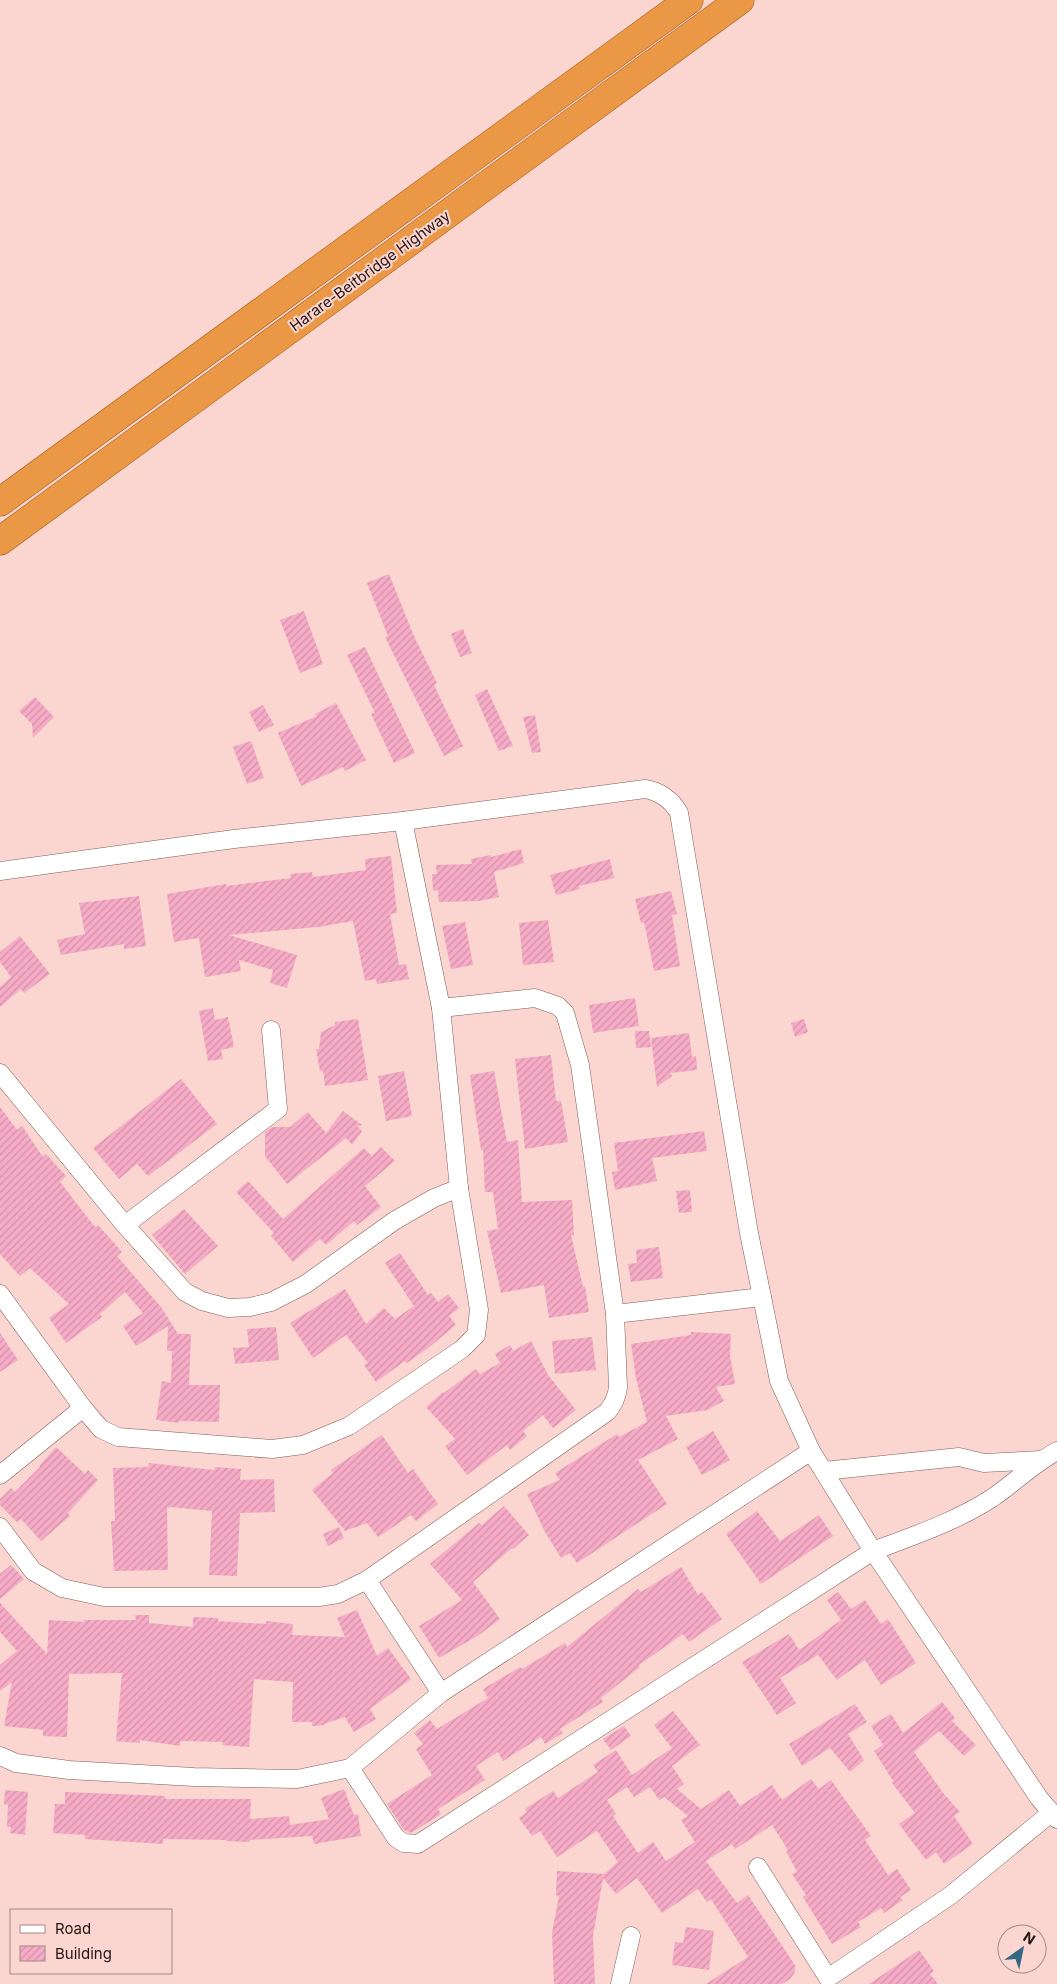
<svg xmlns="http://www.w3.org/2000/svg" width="1057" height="1984" font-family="Inter,sans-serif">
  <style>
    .building { fill: url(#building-hatch); fill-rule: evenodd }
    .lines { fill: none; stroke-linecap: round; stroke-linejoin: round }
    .minor-casing { stroke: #7f5e5a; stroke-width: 19 }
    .trunk-casing { stroke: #a05917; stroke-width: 29 }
    .minor { stroke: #fff; stroke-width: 18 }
    .trunk { stroke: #ea9846; stroke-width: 28 }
    .labels { text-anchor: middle; stroke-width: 4; stroke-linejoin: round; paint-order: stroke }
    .street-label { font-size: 15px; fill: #221514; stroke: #fbd5d0 }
  </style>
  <defs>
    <pattern id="building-hatch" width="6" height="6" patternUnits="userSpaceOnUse" patternTransform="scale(1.25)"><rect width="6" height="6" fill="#f6abc6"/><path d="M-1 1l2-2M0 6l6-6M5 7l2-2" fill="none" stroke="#d392a9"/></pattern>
  </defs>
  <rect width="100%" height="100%" fill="#fbd5d0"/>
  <g class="building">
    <polygon points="389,574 414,636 437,683 434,685 463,746 444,756 385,637 388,636 367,583"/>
    <polygon points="304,611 323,664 300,673 280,620"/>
    <polygon points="463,629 472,653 460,657 451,634"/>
    <polygon points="365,647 415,753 394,763 371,714 375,713 347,655"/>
    <polygon points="487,689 513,746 499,751 475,695"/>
    <polygon points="35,697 54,717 33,738 32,724 19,711"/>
    <polygon points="336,703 366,760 345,771 343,767 301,786 278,733 317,716 315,714"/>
    <polygon points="263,705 274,725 259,732 249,712"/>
    <polygon points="535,715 541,752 532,753 523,717"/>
    <polygon points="251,741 264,778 247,784 233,747"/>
    <polygon points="521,849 524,863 494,872 499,897 479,901 439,902 438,890 433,891 432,874 437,874 436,865 472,864 471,859 491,855 491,857"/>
    <polygon points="391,856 397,913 390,914 399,965 406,964 409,979 377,984 376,979 365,981 353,921 318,927 229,935 297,955 287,988 270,983 273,970 239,960 241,971 205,977 199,938 174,942 167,894 226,884 226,886 291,878 290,874 312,872 313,877 366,870 365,859"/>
    <polygon points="610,859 614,878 579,886 580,889 556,895 550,875"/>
    <polygon points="671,891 677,914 672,915 680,966 654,971 644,922 641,923 635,899"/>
    <polygon points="139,896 146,946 124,949 124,944 61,955 57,940 85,934 79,903"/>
    <polygon points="548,920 554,962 523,965 519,923"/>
    <polygon points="465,922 473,965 451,969 442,926"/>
    <polygon points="20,936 50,974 24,993 21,989 0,1007 0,987 11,977 0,962 0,952"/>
    <polygon points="635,998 639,1026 593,1033 589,1005"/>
    <polygon points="213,1008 215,1020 228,1017 234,1047 221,1050 223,1059 208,1061 199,1011"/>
    <polygon points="358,1019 368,1080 325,1086 323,1071 320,1071 316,1049 319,1049 321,1032 335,1025 335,1022"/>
    <polygon points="804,1019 808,1032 795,1037 791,1023"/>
    <polygon points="635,1031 649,1031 651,1047 636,1048"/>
    <polygon points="689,1033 692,1057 696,1056 697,1070 670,1073 672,1076 657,1087 651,1038"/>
    <polygon points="551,1055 556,1101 561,1101 568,1142 525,1149 515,1059"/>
    <polygon points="404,1071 412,1116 386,1121 378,1076"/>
    <polygon points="494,1071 507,1142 518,1140 522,1202 572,1200 574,1235 571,1235 583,1287 585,1286 589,1312 549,1318 544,1285 501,1293 487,1231 498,1229 493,1192 485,1192 483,1150 481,1150 470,1075"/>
    <polygon points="181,1079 217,1124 148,1176 137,1164 119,1179 93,1148"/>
    <polygon points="0,1107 17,1130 22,1126 43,1157 46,1154 66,1176 60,1182 95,1227 98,1225 122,1252 117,1256 161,1307 178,1334 191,1334 189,1385 220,1385 219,1422 179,1421 179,1423 156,1420 162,1381 171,1383 172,1351 167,1351 168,1326 136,1346 123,1326 143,1313 125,1292 100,1314 102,1317 66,1343 49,1318 69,1304 30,1268 20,1276 0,1254"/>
    <polygon points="343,1111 362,1125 357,1126 362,1131 352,1145 346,1138 287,1184 265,1156 265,1132 272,1127 290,1127 308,1112 326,1133"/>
    <polygon points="704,1131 707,1151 652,1158 657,1181 615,1190 612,1172 618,1171 614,1143"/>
    <polygon points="381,1147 395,1161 365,1186 381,1207 357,1225 354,1221 326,1245 320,1239 293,1262 271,1236 274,1233 236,1192 248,1181 283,1219 364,1148 372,1156"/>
    <polygon points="690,1190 692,1212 679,1213 676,1191"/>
    <polygon points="184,1209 218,1246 185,1274 152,1235"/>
    <polygon points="659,1247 663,1278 631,1282 628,1264 637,1263 636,1250"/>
    <polygon points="400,1253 428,1295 431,1293 438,1302 448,1294 459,1308 449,1316 456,1325 428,1348 407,1363 405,1361 376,1382 364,1365 368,1363 346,1335 313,1358 290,1323 345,1289 366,1324 384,1308 395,1319 414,1306 385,1263"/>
    <polygon points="276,1327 279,1360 235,1364 233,1348 249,1347 247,1329"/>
    <polygon points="691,1332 731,1334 730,1355 735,1384 716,1387 724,1401 707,1410 666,1416 678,1439 638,1460 667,1504 577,1563 570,1553 561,1558 544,1530 527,1494 560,1480 555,1473 617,1434 619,1437 647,1422 636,1378 631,1344 691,1335"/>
    <polygon points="0,1333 18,1360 0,1372"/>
    <polygon points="592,1337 596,1370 555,1374 552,1341"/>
    <polygon points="531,1341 548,1375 576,1410 553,1428 543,1415 523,1431 527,1436 510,1450 507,1445 467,1475 445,1446 455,1439 426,1407 443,1392 444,1393 476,1369 480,1374 500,1363 495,1354 510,1345 513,1351"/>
    <polygon points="713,1431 730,1460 702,1475 686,1447"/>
    <polygon points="382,1435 408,1473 413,1469 438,1504 416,1521 411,1515 378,1537 367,1523 345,1531 312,1490 333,1473 331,1470"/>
    <polygon points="56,1447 85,1474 88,1470 98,1480 68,1513 70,1516 41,1541 21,1519 17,1522 0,1505 0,1499 11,1488 15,1492 40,1467 39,1466"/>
    <polygon points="149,1463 214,1470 215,1467 241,1469 240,1480 274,1479 275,1512 240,1513 237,1576 209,1575 212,1511 171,1507 167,1508 168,1570 114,1571 111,1521 115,1521 113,1468 148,1467"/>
    <polygon points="504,1506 529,1535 513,1549 512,1548 473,1582 500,1619 479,1635 439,1658 419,1626 462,1600 430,1564 479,1523 482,1525"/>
    <polygon points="757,1511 780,1541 819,1515 833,1536 761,1584 726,1534"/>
    <polygon points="339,1527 344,1538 328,1546 323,1534"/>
    <polygon points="11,1565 24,1579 0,1599 0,1574"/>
    <polygon points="681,1567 698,1595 702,1592 722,1619 689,1642 683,1634 639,1665 640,1667 601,1698 603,1702 560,1729 563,1733 545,1744 541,1737 503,1761 498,1752 476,1766 485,1780 438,1809 441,1814 411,1833 404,1830 387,1804 432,1775 416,1749 423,1744 414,1733 430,1720 437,1729 488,1698 483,1689 520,1667 522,1669 565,1643 567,1647 638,1589 641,1592"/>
    <polygon points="838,1592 851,1609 865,1600 881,1624 888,1619 916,1663 881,1685 865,1660 837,1680 818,1655 780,1678 796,1703 777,1715 742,1662 789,1634 799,1650 841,1620 827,1600"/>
    <polygon points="0,1603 47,1654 49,1620 84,1622 84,1620 136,1620 135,1615 149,1615 149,1623 193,1627 193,1617 218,1618 218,1621 266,1624 266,1621 293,1624 292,1635 345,1637 337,1618 357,1610 377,1656 388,1648 411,1679 370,1709 376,1719 354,1732 345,1717 324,1724 324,1725 312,1726 312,1722 292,1722 293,1682 254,1679 249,1747 222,1745 223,1742 180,1741 180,1746 140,1740 140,1743 116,1741 122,1673 69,1674 67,1737 43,1736 43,1730 4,1726 12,1682 0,1691 0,1665 17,1651 0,1632"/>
    <polygon points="942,1702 955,1718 952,1721 976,1745 964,1756 939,1731 914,1752 944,1794 960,1812 954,1816 973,1844 944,1864 936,1852 926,1860 899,1824 915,1813 892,1783 893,1781 874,1751 883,1745 871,1726 891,1714 903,1733"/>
    <polygon points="855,1704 867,1722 848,1734 864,1760 850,1772 830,1748 802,1766 789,1744"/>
    <path d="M673,1711l27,34 -28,21 12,18 -7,5 24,20 28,-19 11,16 32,-21 10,15 29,-21 8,10 12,-9 40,56 -6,4 23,35 9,-6 14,21 -11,7 3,3 -19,13 -3,-5 -23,14 3,5 -29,17 -29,-47 3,-2 -14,-21 5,-2 -11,-21 2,-1 -16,-25 -37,24 -3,-5 -26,17 31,42 11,-8 47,70v7l-5,7 -8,5h-76l42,-27 -37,-58 -4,3 -9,-13 -36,24 -25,-35 -21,16 -13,-16 -10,58 2,48h-41l-2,-51 7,-37 -3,-1 1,-24 47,3 14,-12 -21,-31 -40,26 -17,-26 -8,5 -13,-18 8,-6 -2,-3 28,-18 5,7 40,-26 -5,-7 23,-15 16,25 40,-27 -18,-23zM627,1787l7,10 16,-10 9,13 5,-3 24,19 -7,4 14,22 -29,19 -13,-19 -15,11 -25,-37 3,-2 -9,-14z"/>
    <polygon points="624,1726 631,1736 611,1750 603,1739"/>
    <polygon points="344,1789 354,1815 358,1814 361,1836 314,1844 312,1836 250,1840 250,1842 226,1841 226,1840 163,1839 163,1844 85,1839 85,1835 53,1833 55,1804 65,1804 65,1792 165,1796 165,1799 251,1799 250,1819 289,1816 290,1825 329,1819 321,1798"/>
    <polygon points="5,1790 28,1792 25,1835 10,1833 11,1827 7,1827 8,1805 4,1804"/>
    <polygon points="686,1927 714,1931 709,1970 672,1965 675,1942 683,1943"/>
    <polygon points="919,1950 934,1971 930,1974 938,1984 869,1984"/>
  </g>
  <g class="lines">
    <defs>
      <g id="minor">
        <path d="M0,871l234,-32 169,-18 242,-32c14,2 27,11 34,24l70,420 30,148 32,70 62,100 166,247 18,21"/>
        <polyline points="0,1073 125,1225 185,1292 202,1301 228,1308 250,1307 271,1302 306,1284 394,1221 434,1198 459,1188"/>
        <polyline points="125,1225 278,1109 271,1030"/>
        <polyline points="0,1294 83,1408 101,1429 118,1437 272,1449 303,1445 349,1426 462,1349 476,1335 479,1310 459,1188 441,1008 403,821"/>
        <polyline points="615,1314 762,1297"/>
        <polyline points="824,1471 959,1457 984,1463 1041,1460"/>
        <polyline points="0,1475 83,1408"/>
        <path d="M0,1527l33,44 29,17 42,9h215l19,-3 29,-14 240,-168c7,-8 10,-15 11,-25l-3,-73 -35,-249 -15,-52 -7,-7 -23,-8 -94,10"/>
        <polyline points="367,1580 441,1693"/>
        <polyline points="0,1756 16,1763 69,1770 194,1777 297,1779 350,1768 441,1693 811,1451"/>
        <path d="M350,1768l46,70 8,5 14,1 455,-293c40,-15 82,-29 119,-53 22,-15 41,-34 65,-47"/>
        <polyline points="758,1867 828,1978 951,1895 1051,1813"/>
        <polyline points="620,1984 631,1936"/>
      </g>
      <g id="trunk">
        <polyline points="0,502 689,0"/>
        <polyline points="0,541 740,0"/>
      </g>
    </defs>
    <use href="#minor" class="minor-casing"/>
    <use href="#trunk" class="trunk-casing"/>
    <use href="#minor" class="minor"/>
    <use href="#trunk" class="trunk"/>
  </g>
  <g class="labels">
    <g class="street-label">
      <text transform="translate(370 271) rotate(-36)" y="5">Harare-Beitbridge Highway</text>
    </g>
  </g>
  <rect x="10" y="1909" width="162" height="65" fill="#fbd5d0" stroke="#a48885"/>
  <rect x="20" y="1925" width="25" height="8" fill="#ffffff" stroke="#a48885"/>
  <text x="55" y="1934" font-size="15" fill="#221514">Road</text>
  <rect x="20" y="1946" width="25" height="15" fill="url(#building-hatch)" stroke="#a48885"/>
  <text x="55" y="1959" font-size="15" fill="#221514">Building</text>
  <g transform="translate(1022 1949) rotate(33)"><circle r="24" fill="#fbd5d0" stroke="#a48885"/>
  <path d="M0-4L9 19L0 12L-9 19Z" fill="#326883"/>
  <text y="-8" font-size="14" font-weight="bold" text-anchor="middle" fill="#221514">N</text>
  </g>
</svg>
